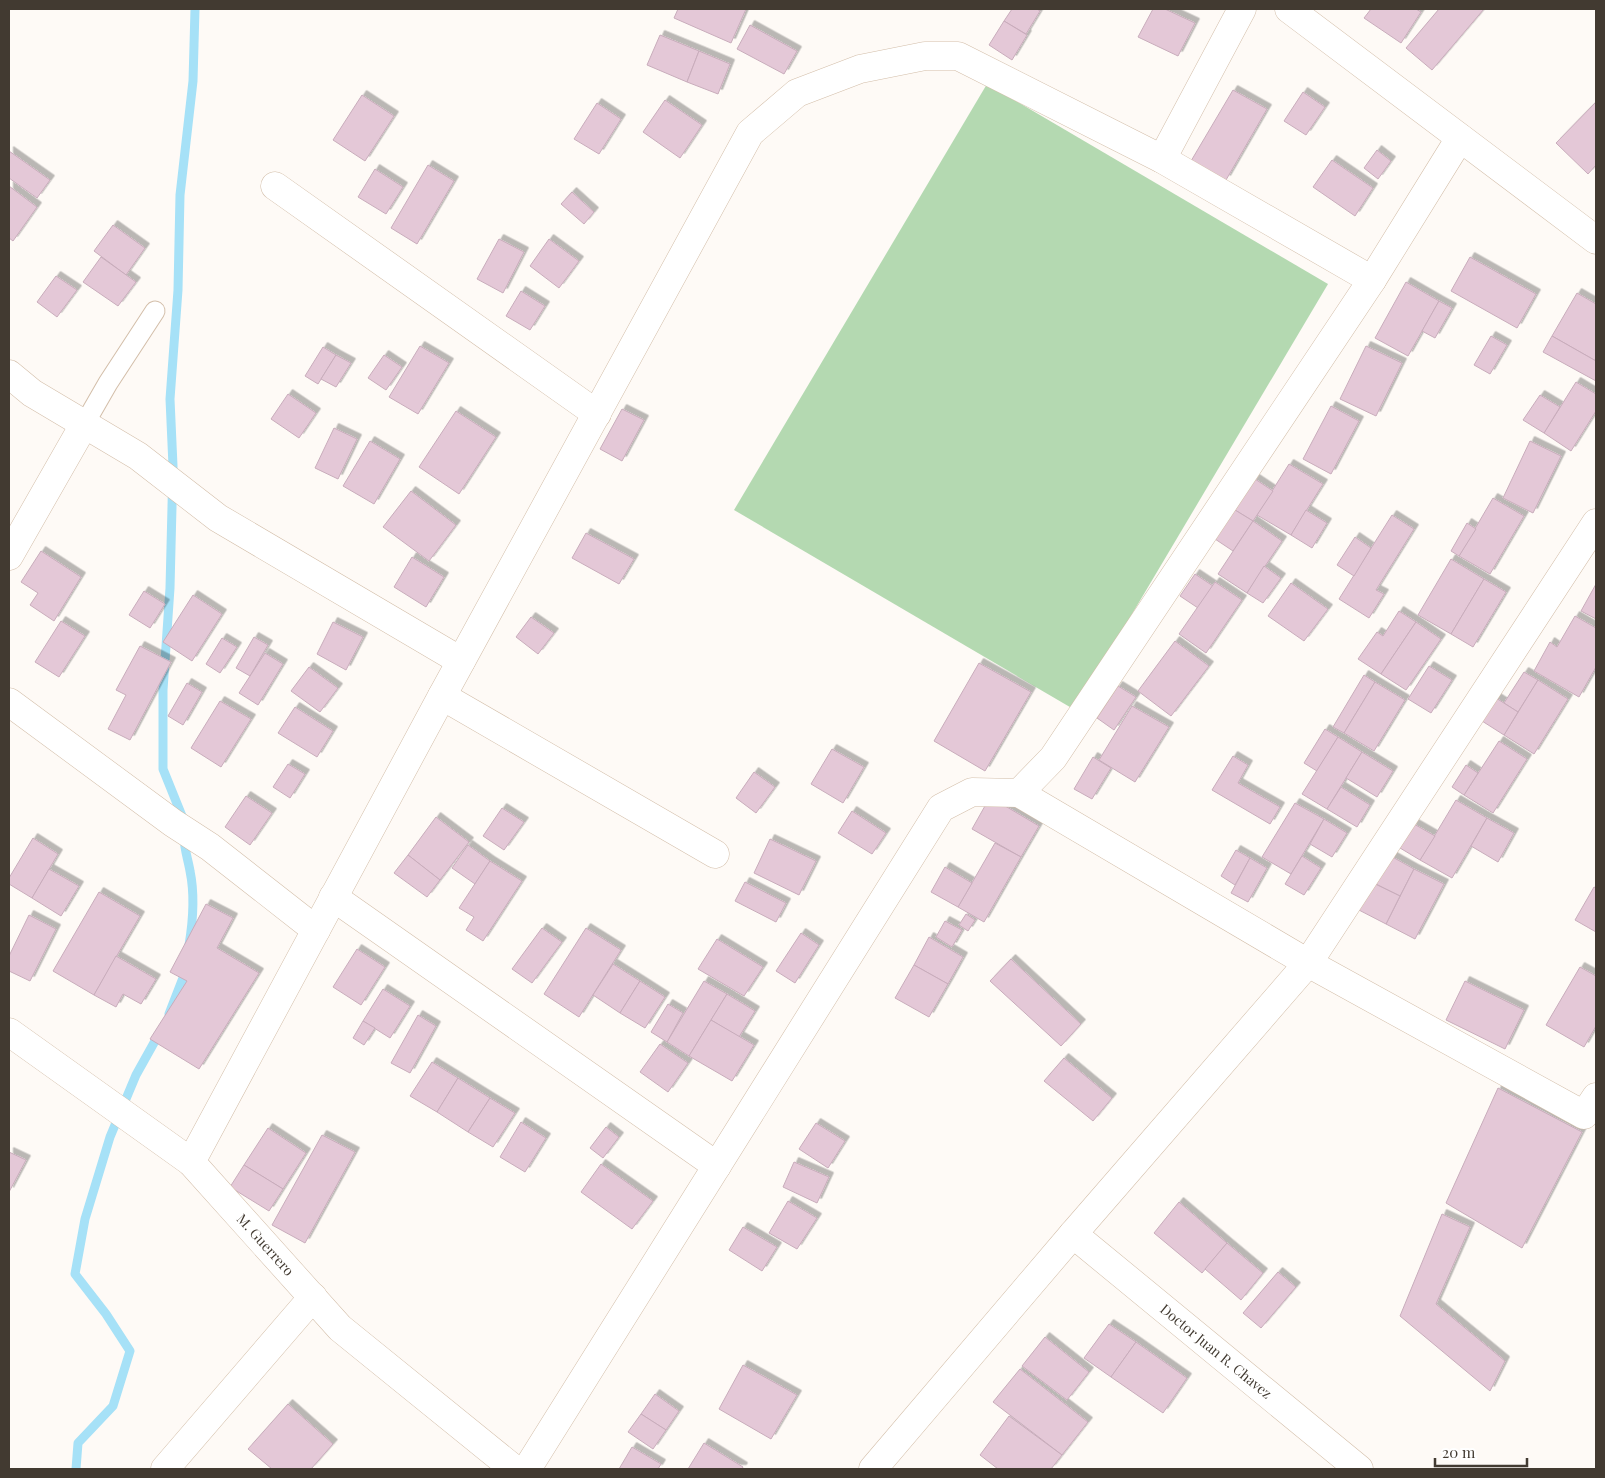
<svg xmlns="http://www.w3.org/2000/svg" width="1605" height="1478" font-family="'Playfair Display',serif">
  <style>
    .green { fill: #b4d9b1 }
    .lines { fill: none; stroke-linecap: round; stroke-linejoin: round }
    .stream { stroke: #a6e1f7; stroke-width: 9 }
    .building { fill: #e4c8d7; stroke: #c8acbb; filter: url(#shadow) }
    .lane-casing { stroke: #d3bea9; stroke-width: 21 }
    .street-casing { stroke: #d3bea9; stroke-width: 29 }
    .lane { stroke: #fff; stroke-width: 19 }
    .street { stroke: #fff; stroke-width: 28 }
    .labels { text-anchor: middle; stroke-width: 4; stroke-linejoin: round; paint-order: stroke }
    .street-label { font-size: 14px; fill: #423a31; stroke: #fff }
  </style>
  <defs>
    <filter id="shadow"><feDropShadow dx="4.5" dy="-4.5" stdDeviation="0" flood-color="#0004"/></filter>
  </defs>
  <rect width="100%" height="100%" fill="#fefaf6"/>
  <polygon class="green" points="987,84 1328,284 1075,710 734,510"/>
  <g class="lines">
    <g class="stream">
      <polyline points="184,821 163,769 163,690 170,588 173,466 170,399 178,290 180,195 193,81 195,9"/>
      <path d="M184,836c0,13 4,23 6,35 5,24 3,50 -1,74"/>
      <polyline points="169,1014 183,978 185,967"/>
      <polyline points="76,1469 78,1443 113,1406 130,1351 106,1314 75,1274 85,1219 110,1137 136,1075 160,1032"/>
    </g>
  </g>
  <g class="building">
    <polygon points="678,9 746,9 731,43 674,18"/>
    <polygon points="1012,9 1037,9 1040,11 1026,34 1004,21"/>
    <polygon points="1153,9 1165,9 1195,23 1178,56 1138,37"/>
    <polygon points="1371,9 1416,9 1421,12 1401,43 1364,18"/>
    <polygon points="1439,9 1484,9 1432,70 1406,48"/>
    <polygon points="1004,21 1027,35 1012,60 989,45"/>
    <polygon points="750,25 797,51 784,74 737,49"/>
    <polygon points="660,35 699,51 687,82 647,65"/>
    <polygon points="699,51 730,64 718,94 687,82"/>
    <polygon points="1233,90 1267,109 1226,180 1191,161"/>
    <polygon points="1303,92 1325,107 1306,135 1284,121"/>
    <polygon points="362,95 394,116 365,161 333,140"/>
    <polygon points="665,100 702,125 680,158 643,132"/>
    <polygon points="1596,102 1596,165 1588,174 1556,143"/>
    <polygon points="597,103 621,119 599,154 574,139"/>
    <polygon points="1377,150 1391,161 1378,179 1364,168"/>
    <polygon points="9,151 50,180 37,198 9,178"/>
    <polygon points="1332,160 1373,188 1355,216 1313,187"/>
    <polygon points="428,165 454,181 417,244 391,228"/>
    <polygon points="375,169 403,187 386,214 358,197"/>
    <polygon points="9,186 37,207 13,241 9,238"/>
    <polygon points="572,192 594,212 584,224 561,204"/>
    <polygon points="113,225 145,248 126,275 94,251"/>
    <polygon points="499,239 524,252 503,293 477,279"/>
    <polygon points="549,239 579,261 559,288 530,266"/>
    <polygon points="101,257 136,282 118,306 83,282"/>
    <polygon points="1470,257 1536,294 1517,328 1451,291"/>
    <polygon points="56,276 77,290 57,317 37,302"/>
    <polygon points="1406,282 1439,301 1408,356 1375,338"/>
    <polygon points="521,291 545,306 530,330 506,316"/>
    <polygon points="1577,293 1596,304 1596,361 1552,336"/>
    <polygon points="1439,301 1452,308 1435,338 1422,331"/>
    <polygon points="1491,336 1507,345 1490,374 1474,365"/>
    <polygon points="1552,336 1596,361 1596,381 1543,352"/>
    <polygon points="420,346 449,363 418,414 389,397"/>
    <polygon points="1366,346 1402,363 1376,416 1340,399"/>
    <polygon points="323,347 336,355 318,384 305,376"/>
    <polygon points="336,355 351,363 336,387 321,379"/>
    <polygon points="384,355 402,367 386,390 368,378"/>
    <polygon points="1576,382 1596,394 1596,411 1571,451 1544,433"/>
    <polygon points="288,394 316,413 299,438 271,419"/>
    <polygon points="1540,395 1560,407 1544,433 1523,420"/>
    <polygon points="1331,406 1359,421 1331,474 1303,459"/>
    <polygon points="622,409 644,420 622,461 600,449"/>
    <polygon points="456,411 496,437 459,494 419,467"/>
    <polygon points="334,428 357,439 338,479 315,468"/>
    <polygon points="370,441 400,459 374,504 343,486"/>
    <polygon points="1530,441 1561,456 1533,513 1503,498"/>
    <polygon points="1289,464 1323,484 1291,535 1257,515"/>
    <polygon points="1255,479 1273,491 1253,521 1235,510"/>
    <polygon points="411,491 456,525 429,561 383,527"/>
    <polygon points="1493,498 1524,516 1490,574 1459,556"/>
    <polygon points="1235,510 1253,521 1233,551 1215,539"/>
    <polygon points="1306,510 1327,523 1312,548 1291,535"/>
    <polygon points="1392,515 1414,529 1376,590 1384,594 1369,618 1339,599"/>
    <polygon points="1253,521 1282,541 1247,593 1218,574"/>
    <polygon points="1467,523 1476,529 1459,556 1451,551"/>
    <polygon points="586,533 634,559 619,584 572,558"/>
    <polygon points="1355,537 1371,548 1354,576 1337,565"/>
    <polygon points="41,551 81,577 54,621 30,605 38,593 21,582"/>
    <polygon points="412,557 444,577 426,607 394,587"/>
    <polygon points="1451,559 1484,579 1451,634 1418,615"/>
    <polygon points="1264,566 1281,578 1263,603 1247,593"/>
    <polygon points="1195,574 1213,586 1198,608 1180,596"/>
    <polygon points="1484,579 1506,592 1473,647 1451,634"/>
    <polygon points="1215,582 1242,600 1206,653 1179,634"/>
    <polygon points="1291,583 1328,609 1304,641 1268,616"/>
    <polygon points="1596,584 1596,619 1581,611"/>
    <polygon points="144,591 165,604 150,628 129,615"/>
    <polygon points="193,595 222,614 192,661 163,642"/>
    <polygon points="1399,611 1416,622 1381,674 1358,659 1377,632 1383,636"/>
    <polygon points="1575,616 1596,628 1596,667 1579,697 1534,671 1550,642 1557,647"/>
    <polygon points="531,617 554,633 538,654 516,637"/>
    <polygon points="61,621 85,636 59,677 35,662"/>
    <polygon points="333,622 363,637 346,670 317,654"/>
    <polygon points="1416,622 1441,639 1406,690 1381,674"/>
    <polygon points="254,637 268,645 250,676 236,668"/>
    <polygon points="222,638 237,647 220,673 206,664"/>
    <polygon points="1175,641 1209,666 1171,716 1138,691"/>
    <polygon points="140,646 171,662 130,740 108,729 126,695 116,690"/>
    <polygon points="265,653 283,664 258,705 239,693"/>
    <polygon points="979,663 1031,692 985,771 934,741"/>
    <polygon points="1429,666 1452,680 1431,713 1408,699"/>
    <polygon points="309,667 338,688 320,712 291,691"/>
    <polygon points="1524,672 1538,680 1518,712 1504,703"/>
    <polygon points="1364,675 1375,682 1344,733 1333,727"/>
    <polygon points="1538,680 1568,699 1534,754 1504,735"/>
    <polygon points="1375,682 1405,700 1374,751 1344,733"/>
    <polygon points="187,683 202,692 183,725 168,716"/>
    <polygon points="1118,686 1136,697 1114,730 1097,718"/>
    <polygon points="1496,698 1518,712 1504,735 1482,721"/>
    <polygon points="220,701 251,719 221,767 191,748"/>
    <polygon points="1132,706 1169,727 1135,782 1099,760"/>
    <polygon points="295,707 333,731 317,757 278,733"/>
    <polygon points="1325,729 1338,737 1317,771 1304,763"/>
    <polygon points="1338,737 1362,752 1327,809 1302,794"/>
    <polygon points="1499,741 1527,759 1493,813 1464,795"/>
    <polygon points="832,749 864,767 843,803 811,784"/>
    <polygon points="1362,752 1393,771 1377,797 1346,778"/>
    <polygon points="1233,756 1248,765 1238,783 1280,807 1270,824 1212,790"/>
    <polygon points="1093,757 1111,768 1092,799 1074,789"/>
    <polygon points="288,764 305,774 290,798 273,787"/>
    <polygon points="1466,765 1478,773 1464,795 1452,787"/>
    <polygon points="754,772 775,787 756,813 736,798"/>
    <polygon points="1341,787 1370,805 1357,827 1327,809"/>
    <polygon points="246,796 272,813 250,845 225,827"/>
    <polygon points="990,797 1039,826 1021,857 972,829"/>
    <polygon points="1456,800 1487,818 1452,878 1420,860"/>
    <polygon points="1295,803 1324,819 1291,874 1262,857"/>
    <polygon points="502,808 524,822 504,850 483,836"/>
    <polygon points="852,811 886,833 872,854 838,833"/>
    <polygon points="436,817 469,842 440,880 408,855"/>
    <polygon points="1487,818 1514,833 1498,862 1471,846"/>
    <polygon points="1324,819 1347,833 1332,857 1310,844"/>
    <polygon points="1414,824 1435,836 1420,860 1400,848"/>
    <polygon points="33,838 58,854 32,898 9,884 9,878"/>
    <polygon points="770,839 816,861 799,895 754,873"/>
    <polygon points="995,843 1021,857 984,922 958,907"/>
    <polygon points="468,845 490,861 475,884 452,868"/>
    <polygon points="1236,850 1250,858 1235,885 1221,876"/>
    <polygon points="408,855 440,880 427,897 394,873"/>
    <polygon points="1389,855 1414,869 1400,896 1374,883"/>
    <polygon points="1302,856 1321,868 1304,895 1285,884"/>
    <polygon points="1250,858 1267,868 1248,902 1231,893"/>
    <polygon points="490,861 522,881 483,941 466,930 474,917 459,908"/>
    <polygon points="945,867 972,883 958,907 931,892"/>
    <polygon points="49,869 79,886 61,916 32,898"/>
    <polygon points="1414,869 1444,884 1415,939 1386,924"/>
    <polygon points="1369,881 1400,896 1386,924 1355,908"/>
    <polygon points="745,882 786,903 776,922 735,901"/>
    <polygon points="1594,887 1596,888 1596,932 1575,920"/>
    <polygon points="99,892 140,916 94,995 53,971"/>
    <polygon points="206,904 233,918 217,948 259,973 199,1069 150,1039 187,981 170,972"/>
    <polygon points="966,914 975,920 968,931 959,925"/>
    <polygon points="29,915 56,929 30,981 9,971 9,956"/>
    <polygon points="945,921 962,930 952,947 936,937"/>
    <polygon points="542,928 562,942 532,983 512,969"/>
    <polygon points="586,928 621,950 579,1017 544,994"/>
    <polygon points="801,933 819,945 795,983 776,971"/>
    <polygon points="929,937 963,957 948,984 914,965"/>
    <polygon points="717,939 763,967 744,996 698,969"/>
    <polygon points="357,949 385,967 361,1005 333,987"/>
    <polygon points="116,956 156,979 141,1004 123,994 116,1007 94,995"/>
    <polygon points="1011,959 1081,1024 1061,1046 990,981"/>
    <polygon points="613,964 640,981 620,1013 593,995"/>
    <polygon points="914,965 948,984 929,1017 895,998"/>
    <polygon points="1580,967 1596,976 1596,1026 1584,1047 1546,1025"/>
    <polygon points="640,981 665,997 645,1028 620,1013"/>
    <polygon points="704,981 727,994 689,1056 667,1042"/>
    <polygon points="1465,981 1524,1010 1505,1049 1446,1020"/>
    <polygon points="383,989 410,1006 390,1038 363,1021"/>
    <polygon points="727,994 755,1011 739,1037 711,1020"/>
    <polygon points="668,1004 683,1013 667,1042 651,1032"/>
    <polygon points="418,1015 436,1026 410,1073 391,1063"/>
    <polygon points="711,1020 754,1045 732,1081 689,1056"/>
    <polygon points="363,1021 375,1028 364,1045 353,1038"/>
    <polygon points="660,1044 688,1063 668,1092 640,1072"/>
    <polygon points="1064,1058 1112,1098 1093,1121 1044,1081"/>
    <polygon points="432,1062 458,1078 437,1112 410,1096"/>
    <polygon points="458,1078 490,1098 468,1132 437,1112"/>
    <polygon points="1498,1088 1582,1132 1522,1248 1446,1203"/>
    <polygon points="490,1098 515,1113 493,1147 468,1132"/>
    <polygon points="521,1122 546,1138 525,1172 500,1157"/>
    <polygon points="816,1123 845,1141 828,1168 799,1149"/>
    <polygon points="606,1127 619,1137 603,1158 590,1148"/>
    <polygon points="268,1128 306,1153 283,1189 244,1165"/>
    <polygon points="322,1135 355,1152 305,1243 272,1225"/>
    <polygon points="9,1152 26,1160 9,1192"/>
    <polygon points="794,1162 829,1177 817,1203 783,1187"/>
    <polygon points="601,1164 653,1201 632,1229 581,1192"/>
    <polygon points="244,1165 283,1189 269,1211 230,1187"/>
    <polygon points="788,1201 817,1218 797,1249 769,1233"/>
    <polygon points="1179,1202 1227,1243 1202,1273 1154,1233"/>
    <polygon points="1442,1214 1470,1227 1436,1304 1505,1361 1490,1391 1400,1316"/>
    <polygon points="743,1227 777,1247 762,1271 729,1250"/>
    <polygon points="1227,1243 1263,1273 1241,1300 1205,1269"/>
    <polygon points="1278,1272 1296,1287 1261,1328 1243,1313"/>
    <polygon points="1109,1324 1136,1342 1111,1377 1084,1358"/>
    <polygon points="1045,1337 1089,1372 1067,1400 1022,1366"/>
    <polygon points="1136,1342 1187,1378 1163,1413 1111,1377"/>
    <polygon points="743,1365 797,1395 771,1439 719,1409"/>
    <polygon points="1020,1369 1088,1422 1062,1455 993,1402"/>
    <polygon points="655,1394 679,1411 666,1430 641,1414"/>
    <polygon points="288,1404 333,1444 311,1469 272,1469 248,1449"/>
    <polygon points="641,1414 666,1430 653,1449 628,1432"/>
    <polygon points="1009,1416 1062,1455 1051,1469 998,1469 980,1455"/>
    <polygon points="704,1443 743,1467 742,1469 688,1469"/>
    <polygon points="632,1447 661,1464 658,1469 619,1469"/>
  </g>
  <g class="lines">
    <defs>
      <polyline id="lane" points="85,423 108,383 155,311"/>
      <g id="street">
        <polyline points="1289,9 1596,240"/>
        <polyline points="1162,159 1242,9"/>
        <polyline points="275,186 597,414"/>
        <polyline points="9,374 32,393 138,456 218,518 461,661"/>
        <polyline points="9,556 85,423"/>
        <polyline points="442,696 715,854"/>
        <polyline points="9,702 173,823 210,847 316,930"/>
        <polyline points="1019,793 1308,963 1584,1115 1596,1097"/>
        <polyline points="333,897 717,1166"/>
        <path id="s1" d="M9,1032l182,130 149,166 174,141"/>
        <polyline points="191,1162 442,696 750,133 797,93 860,69 925,56 958,56 1162,159 1372,280"/>
        <path id="s2" d="M1073,1234l286,235"/>
        <polyline points="165,1469 313,1297"/>
        <polyline points="527,1469 941,808 972,792 1019,793 1053,758 1372,280 1460,138"/>
        <polyline points="873,1469 1073,1234 1308,963 1596,523"/>
      </g>
    </defs>
    <use href="#lane" class="lane-casing"/>
    <use href="#street" class="street-casing"/>
    <use href="#lane" class="lane"/>
    <use href="#street" class="street"/>
  </g>
  <g class="labels">
    <g class="street-label">
      <text dy="5" stroke="none"><textPath href="#s1" startOffset="335">M. Guerrero</textPath></text>
      <text dy="5" stroke="none"><textPath href="#s2" startOffset="185">Doctor Juan R. Chavez</textPath></text>
    </g>
  </g>
  <rect width="1605" height="1478" fill="none" stroke="#423a31" stroke-width="20"/>
  <path d="M1435 1458v8h92v-8" fill="none" stroke="#423a31" stroke-width="2.5"/>
  <text x="1442" y="1458" font-size="15" fill="#423a31" stroke="#ffffff" stroke-width="4" paint-order="stroke">20 m</text>
</svg>
